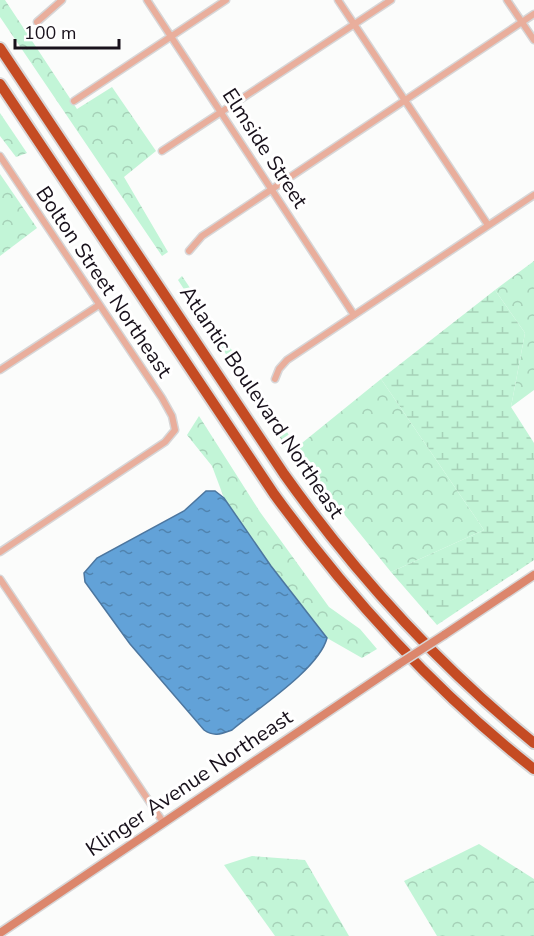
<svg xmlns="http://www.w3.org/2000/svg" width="534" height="936" font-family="'Nunito Sans',sans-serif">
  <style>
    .forest { fill: url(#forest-crowns) }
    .wetland { fill: url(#wetland-marsh) }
    .water { fill: url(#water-ripples); stroke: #4c769f; stroke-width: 1.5 }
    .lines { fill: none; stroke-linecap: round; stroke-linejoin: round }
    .street-casing { stroke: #d7d6d7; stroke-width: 9 }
    .secondary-casing { stroke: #d7d6d7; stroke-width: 11 }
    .highway-casing { stroke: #d7d6d7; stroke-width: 14 }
    .street { stroke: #e9ae9c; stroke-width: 6 }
    .secondary { stroke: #dc866c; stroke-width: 8 }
    .highway { stroke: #c54b23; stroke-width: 10 }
    .secondary-bridge-casing { stroke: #d7d6d7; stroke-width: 11; stroke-linecap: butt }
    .secondary-bridge { stroke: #dc866c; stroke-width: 8 }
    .labels { text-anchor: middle; stroke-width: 6; stroke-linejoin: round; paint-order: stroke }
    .street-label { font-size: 21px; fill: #18111b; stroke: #fff }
  </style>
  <defs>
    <pattern id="forest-crowns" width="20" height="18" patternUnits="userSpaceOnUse" patternTransform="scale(1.5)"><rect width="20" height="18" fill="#c2f5d7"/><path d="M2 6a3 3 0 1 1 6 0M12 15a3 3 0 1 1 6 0" fill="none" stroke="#a6d1b8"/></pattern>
    <pattern id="wetland-marsh" width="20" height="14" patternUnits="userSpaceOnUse" patternTransform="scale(1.5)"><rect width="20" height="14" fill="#c2f5d7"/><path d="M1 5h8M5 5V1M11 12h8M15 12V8" fill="none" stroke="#a6d1b8"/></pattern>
    <pattern id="water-ripples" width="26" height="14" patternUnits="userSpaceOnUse" patternTransform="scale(1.5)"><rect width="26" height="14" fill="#62a2d8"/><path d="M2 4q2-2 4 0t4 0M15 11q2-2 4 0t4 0" fill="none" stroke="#5083ae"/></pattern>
  </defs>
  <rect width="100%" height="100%" fill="#fbfcfb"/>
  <g class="forest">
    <polygon points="0,0 5,0 77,109 112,87 156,151 124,177 168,252 162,256 0,17"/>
    <polygon points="0,113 27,153 16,157 0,136"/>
    <polygon points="0,174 37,228 0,256"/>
    <polygon points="534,261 534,390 511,407 525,333 495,290"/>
    <polygon points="182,276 297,447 381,379 484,530 391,572 293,451 288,450 178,280"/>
    <polygon points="199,416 260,512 329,607 360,629 377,649 362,658 327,638 271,566 224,498 212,466 187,435"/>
    <polygon points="479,844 534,879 534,936 437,936 404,881"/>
    <polygon points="252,856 305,860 349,936 275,936 224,865"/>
  </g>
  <polygon class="wetland" points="495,290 525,333 511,407 534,443 534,560 437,625 391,572 484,530 381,379"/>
  <path class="water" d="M206,491h9l9,7 47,68 56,72c-8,31 -69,70 -95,92 -11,4 -18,7 -28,0l-74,-86 -45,-62 -1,-9 13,-15 87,-47z"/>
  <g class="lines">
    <defs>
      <g id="street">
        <polyline points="147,0 354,315"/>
        <polyline points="338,0 488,225"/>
        <polyline points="507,0 534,40"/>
        <polyline points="37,22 62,0"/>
        <polyline points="74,101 226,0"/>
        <polyline points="162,151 391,0"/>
        <polyline points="0,156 162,398 172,416 175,430 165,442 0,552"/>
        <polyline points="189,251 202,236 534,14"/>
        <polyline points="0,370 99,305"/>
        <polyline points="275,379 279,369 287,360 534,195"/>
        <polyline points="0,579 163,822"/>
      </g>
      <g id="secondary">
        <polyline points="444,635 534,575"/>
        <polyline points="0,933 399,664"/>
      </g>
      <g id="highway">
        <path d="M0,48l284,426c72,101 154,191 250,269"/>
        <path d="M0,84l274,410c75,103 159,196 260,275"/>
      </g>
    </defs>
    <use href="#street" class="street-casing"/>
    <use href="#secondary" class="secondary-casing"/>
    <use href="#highway" class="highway-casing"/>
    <use href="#street" class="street"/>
    <use href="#secondary" class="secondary"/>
    <use href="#highway" class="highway"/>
    <defs>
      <polyline id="secondary-bridge" points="399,664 444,635"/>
    </defs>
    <use href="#secondary-bridge" class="secondary-bridge-casing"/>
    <use href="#secondary-bridge" class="secondary-bridge"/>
  </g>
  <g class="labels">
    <g class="street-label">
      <text transform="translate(265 148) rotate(57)" y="7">Elmside Street</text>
      <text transform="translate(104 282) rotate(56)" y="7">Bolton Street Northeast</text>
      <text transform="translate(262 402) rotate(56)" y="7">Atlantic Boulevard Northeast</text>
      <text transform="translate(189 783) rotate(-34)" y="7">Klinger Avenue Northeast</text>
    </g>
  </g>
  <path d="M15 39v9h104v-9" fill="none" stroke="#18111b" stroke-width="3"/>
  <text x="24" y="39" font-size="18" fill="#18111b" stroke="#ffffff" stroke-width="4.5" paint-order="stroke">100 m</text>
</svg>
